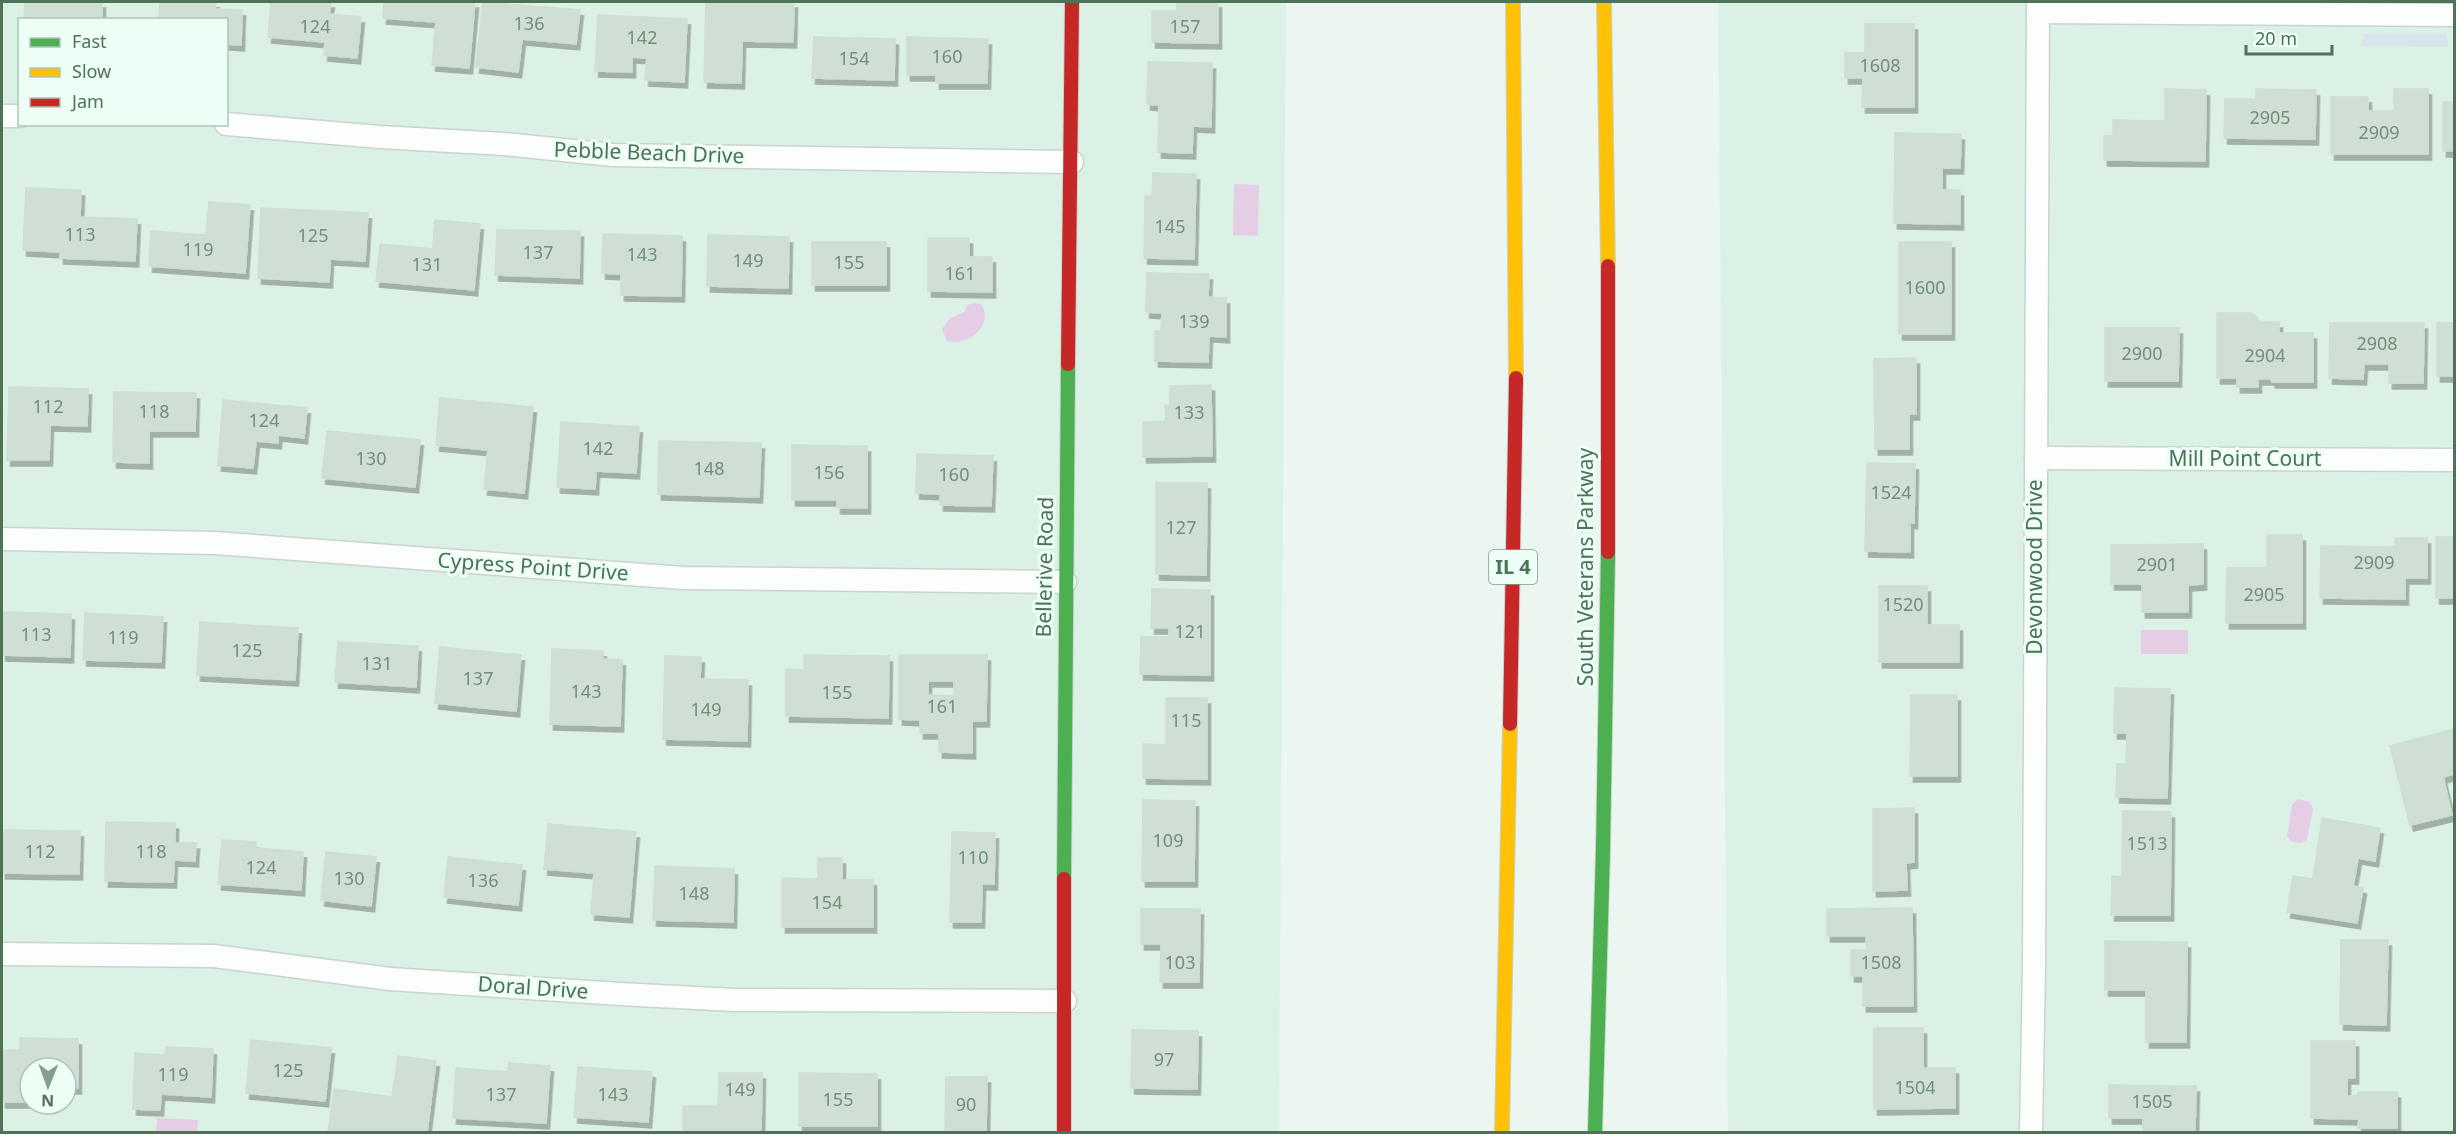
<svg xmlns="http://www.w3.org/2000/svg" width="2456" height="1134" font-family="'Noto Sans',sans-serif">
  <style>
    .residential { fill: #dcf1e5; fill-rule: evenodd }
    .green { fill: #d6e5eb }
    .water { fill: #e5cde6 }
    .building { fill: #d0dfd5; stroke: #cdded3; stroke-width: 1.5; fill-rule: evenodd; filter: url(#shadow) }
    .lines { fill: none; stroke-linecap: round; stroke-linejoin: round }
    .street-casing { stroke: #c8d4cc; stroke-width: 25 }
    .fast-casing { stroke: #c6d4cc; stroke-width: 16 }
    .slow-casing { stroke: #c6d4cc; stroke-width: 16 }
    .jam-casing { stroke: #c6d4cc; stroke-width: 16 }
    .street { stroke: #fcfefd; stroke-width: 22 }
    .fast { stroke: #4caf50; stroke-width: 14 }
    .slow { stroke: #ffc107; stroke-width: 14 }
    .jam { stroke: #c62828; stroke-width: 14 }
    .labels { text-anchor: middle; stroke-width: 6; stroke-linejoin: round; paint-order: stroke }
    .number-label { font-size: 18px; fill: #709078 }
    .shield { fill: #ecfef5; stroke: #7d9c86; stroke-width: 1.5 }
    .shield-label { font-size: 20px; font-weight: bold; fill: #4d7256 }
    .street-label { font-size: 21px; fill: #4d7256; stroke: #ecfef5 }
  </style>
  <defs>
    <filter id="shadow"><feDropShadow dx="3.5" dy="6" stdDeviation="0" flood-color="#0004"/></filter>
  </defs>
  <rect width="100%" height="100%" fill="#ebf6f0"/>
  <g class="residential">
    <path d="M2,2h1284l-7,1130h-1277zM20,20h206v104h-206zM30,1068h36v36h-36z"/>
    <polygon points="1718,2 2454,2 2454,1132 1728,1132"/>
  </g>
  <polygon class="green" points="2364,34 2446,34 2449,47 2361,46"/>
  <g class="water">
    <polygon points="1234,184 1259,185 1258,236 1233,235"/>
    <path d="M974,303l7,1c14,21 -13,43 -34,37l-5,-12 8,-11 15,-6 2,-7z"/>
    <rect x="2141" y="630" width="47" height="24"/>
    <polygon points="2298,799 2310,802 2313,809 2307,840 2301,843 2292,842 2287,836 2292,805"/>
    <polygon points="157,1118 198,1120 197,1132 156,1132"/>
  </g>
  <g class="building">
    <polygon points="25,2 102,2 102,20 24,20"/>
    <polygon points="160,2 216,2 215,9 242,10 241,45 226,44 226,20 159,20"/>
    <polygon points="271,2 331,2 329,14 361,17 357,58 324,55 325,42 268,37"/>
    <polygon points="384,2 475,2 469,68 432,65 436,22 383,18"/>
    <polygon points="483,2 580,10 576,44 522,39 518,72 476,67"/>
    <polygon points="706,2 794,2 793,42 742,41 741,83 704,82"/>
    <polygon points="1177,2 1218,2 1218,43 1152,42 1152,11 1177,11"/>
    <polygon points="598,15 687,19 684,82 645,80 647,58 632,57 632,72 595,71"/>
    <polygon points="1865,24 1914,24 1914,107 1862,107 1863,78 1845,78 1845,53 1865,53"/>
    <polygon points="814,37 895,39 894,80 812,78"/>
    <polygon points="907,37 988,39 987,83 936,83 936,75 907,75"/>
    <polygon points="1148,62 1212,63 1211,127 1193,126 1192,153 1158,152 1159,105 1147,104"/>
    <polygon points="2165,89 2206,90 2205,161 2104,160 2104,136 2113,136 2113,120 2165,121"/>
    <polygon points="2256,89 2316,90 2315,139 2224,138 2225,99 2256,99"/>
    <polygon points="2394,89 2428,89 2428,154 2331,154 2331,97 2368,97 2368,111 2394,111"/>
    <rect x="2443" y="102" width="11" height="49"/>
    <polygon points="1895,133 1961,134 1960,168 1942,168 1942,190 1960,190 1960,224 1894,223"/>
    <polygon points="1153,173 1196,174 1194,259 1144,258 1145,196 1152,196"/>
    <polygon points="26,188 81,190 80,217 137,219 135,261 60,258 60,252 23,250"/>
    <polygon points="209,202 250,205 245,273 149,266 151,231 206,235"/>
    <polygon points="261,208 368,213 365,261 330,259 329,282 258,278"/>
    <polygon points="435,220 480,224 474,290 376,281 380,244 433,249"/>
    <polygon points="497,230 580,231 579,278 495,275"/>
    <polygon points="603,234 682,236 681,296 621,295 621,274 602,273"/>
    <polygon points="708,235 789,237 788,288 707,286"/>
    <polygon points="928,238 969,238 969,257 992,257 992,292 928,291"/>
    <rect x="812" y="242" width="74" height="43"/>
    <rect x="1899" y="242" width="52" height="92"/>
    <polygon points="1147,273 1209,274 1208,297 1226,298 1226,337 1209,336 1208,362 1155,361 1155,331 1161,331 1162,313 1146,312"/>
    <polygon points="2217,313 2252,313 2258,318 2258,322 2279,322 2279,333 2313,333 2313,382 2272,382 2271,379 2258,379 2258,387 2237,387 2237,378 2217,378"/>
    <polygon points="2330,323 2424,323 2423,383 2389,383 2389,364 2364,364 2363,379 2329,378"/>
    <rect x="2437" y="323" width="17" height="53"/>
    <polygon points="2105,328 2179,328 2178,381 2105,381"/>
    <polygon points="1916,358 1916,414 1909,414 1909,449 1875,449 1874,359"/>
    <polygon points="1211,385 1212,456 1143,457 1143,422 1166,421 1165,405 1170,406 1170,386"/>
    <polygon points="9,387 88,389 87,426 50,425 49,460 7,460"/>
    <polygon points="114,392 196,393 195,431 149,431 149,463 113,462"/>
    <polygon points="440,398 533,407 524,493 484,489 488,450 436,445"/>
    <polygon points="223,400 307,408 304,438 278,435 278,443 256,441 253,468 218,465"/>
    <polygon points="561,422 639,427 636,473 596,471 595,489 557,487"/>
    <polygon points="327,431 420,440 415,487 322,478"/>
    <polygon points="659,441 761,443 759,497 658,494"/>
    <polygon points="792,445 867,446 867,508 837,508 837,500 792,500"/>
    <polygon points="917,454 993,456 991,506 940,505 940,494 916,493"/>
    <polygon points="1867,463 1915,464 1914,523 1910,522 1910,552 1865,551"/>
    <polygon points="1156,483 1207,483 1206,575 1156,574"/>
    <polygon points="2267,535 2302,535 2302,623 2226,623 2227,568 2267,568"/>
    <rect x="2436" y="537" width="18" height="61"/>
    <polygon points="2395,538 2427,538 2427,578 2405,578 2405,599 2320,598 2321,546 2395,547"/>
    <polygon points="2203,544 2203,584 2188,585 2188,612 2142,612 2142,584 2111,584 2111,545"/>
    <polygon points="1879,586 1927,586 1927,625 1959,625 1959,662 1879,662"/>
    <polygon points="1152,589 1210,590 1210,675 1140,674 1141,637 1169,637 1169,628 1151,628"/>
    <polygon points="2,612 71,614 70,657 2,655"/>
    <polygon points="85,613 163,617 161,662 83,660"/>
    <polygon points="200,622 298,628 295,680 197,675"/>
    <polygon points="338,642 418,646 416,687 335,682"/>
    <polygon points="440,647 521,655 516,711 435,703"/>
    <polygon points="552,649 603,651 603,659 622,660 620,726 550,724"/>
    <polygon points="804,655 889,656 888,718 786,716 786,669 804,670"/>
    <path d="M899,655h88l-1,66h-14v32l-33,-1v-19h-19v-13l-21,-1zM928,681h26v15l-26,-1z"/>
    <polygon points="665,656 701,657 700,679 748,680 747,741 663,739"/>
    <polygon points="2115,688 2170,689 2167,798 2116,797 2117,764 2126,764 2127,733 2114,733"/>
    <polygon points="1911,695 1957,695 1957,776 1910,776"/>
    <polygon points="1166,698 1207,698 1207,779 1143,778 1143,744 1166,745"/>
    <polygon points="2454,729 2454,774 2443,777 2452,815 2410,825 2390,746"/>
    <polygon points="1143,800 1195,801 1194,881 1142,881"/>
    <polygon points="1914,808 1914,862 1906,863 1907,890 1873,891 1873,809"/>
    <polygon points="2123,811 2171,812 2170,915 2111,915 2112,876 2122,877"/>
    <polygon points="2322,818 2380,828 2375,861 2358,858 2353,886 2363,888 2357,923 2287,912 2293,876 2313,879"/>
    <polygon points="106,822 175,823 175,843 196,843 195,861 174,860 173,882 105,881"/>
    <polygon points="548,824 636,832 629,917 591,914 594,873 544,869"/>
    <polygon points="2,830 80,831 79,874 2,873"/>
    <polygon points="952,832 995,833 994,884 982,884 981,922 950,922"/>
    <polygon points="222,840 256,842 256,848 303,852 301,890 218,884"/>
    <polygon points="326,852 376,857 371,906 321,900"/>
    <polygon points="448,857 522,865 518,905 444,897"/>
    <polygon points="818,858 842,858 842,880 873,880 873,927 782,927 782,878 818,879"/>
    <polygon points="655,866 734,869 733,922 653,920"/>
    <polygon points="1912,908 1913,1006 1863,1006 1863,976 1851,976 1851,950 1867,950 1866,936 1827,936 1827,909"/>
    <polygon points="1141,909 1200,909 1199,982 1160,982 1161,944 1141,944"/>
    <polygon points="2341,940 2388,940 2386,1025 2340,1024"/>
    <polygon points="2105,941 2187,942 2186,1042 2146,1042 2146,990 2105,990"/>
    <polygon points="1874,1028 1923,1028 1923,1068 1955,1068 1955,1108 1874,1109"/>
    <polygon points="1132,1030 1198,1031 1197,1089 1131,1088"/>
    <polygon points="20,1038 78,1039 78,1088 66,1088 66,1068 30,1068 30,1102 2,1102 2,1050 20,1050"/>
    <polygon points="251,1040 331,1048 325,1101 246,1093"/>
    <polygon points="2311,1041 2355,1041 2355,1078 2347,1078 2347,1096 2358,1096 2358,1092 2397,1092 2397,1128 2358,1128 2359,1119 2311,1118"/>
    <polygon points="166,1047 213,1049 211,1097 161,1094 160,1110 133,1109 135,1053 165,1055"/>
    <polygon points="398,1056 436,1061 427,1132 328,1132 334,1089 392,1097"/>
    <polygon points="509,1063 550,1066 546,1123 453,1118 456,1068 508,1072"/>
    <polygon points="578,1067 652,1072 648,1122 574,1117"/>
    <polygon points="719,1073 762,1073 761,1132 683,1132 683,1106 718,1106"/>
    <polygon points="799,1073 877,1074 877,1126 799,1126"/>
    <polygon points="946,1077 987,1077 986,1132 945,1132"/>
    <polygon points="2109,1085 2196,1086 2195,1132 2143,1132 2143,1118 2109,1118"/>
  </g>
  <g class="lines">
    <defs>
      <g id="street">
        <polyline points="2038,12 2454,15"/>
        <polyline points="2,116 20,116"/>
        <polyline points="226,124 380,137 504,144 613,155 1072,162"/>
        <polyline points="2036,458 2454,460"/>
        <polyline points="2,539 215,543 683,578 1065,582"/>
        <polyline points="2,954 214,956 390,979 620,994 735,1000 1065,1001"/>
        <polyline points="2031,1132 2034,966 2038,2"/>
      </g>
      <g id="fast">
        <polyline points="1064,879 1068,364"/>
        <polyline points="1595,1132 1603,850 1608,552"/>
      </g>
      <g id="slow">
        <polyline points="1513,2 1516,378"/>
        <polyline points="1604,2 1608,266"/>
        <polyline points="1502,1132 1510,724"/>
      </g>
      <g id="jam">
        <polyline points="1608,266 1608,552"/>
        <polyline points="1068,364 1072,2"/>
        <polyline points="1510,724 1516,378"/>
        <polyline points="1064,1132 1064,879"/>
      </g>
    </defs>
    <use href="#street" class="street-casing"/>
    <use href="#fast" class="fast-casing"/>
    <use href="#slow" class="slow-casing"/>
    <use href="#jam" class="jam-casing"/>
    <use href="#street" class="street"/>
    <use href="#fast" class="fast"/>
    <use href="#slow" class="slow"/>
    <use href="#jam" class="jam"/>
  </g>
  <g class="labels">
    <g class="number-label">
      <text x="529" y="30">136</text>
      <text x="315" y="33">124</text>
      <text x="1185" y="33">157</text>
      <text x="642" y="44">142</text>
      <text x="947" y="63">160</text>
      <text x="854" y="65">154</text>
      <text x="1880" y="72">1608</text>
      <text x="2270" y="124">2905</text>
      <text x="2379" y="139">2909</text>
      <text x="1170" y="233">145</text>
      <text x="80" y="241">113</text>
      <text x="313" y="242">125</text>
      <text x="198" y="256">119</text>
      <text x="538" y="259">137</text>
      <text x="642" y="261">143</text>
      <text x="748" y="267">149</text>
      <text x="849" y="269">155</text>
      <text x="427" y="271">131</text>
      <text x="960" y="280">161</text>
      <text x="1925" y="294">1600</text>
      <text x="1194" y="328">139</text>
      <text x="2377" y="350">2908</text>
      <text x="2142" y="360">2900</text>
      <text x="2265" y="362">2904</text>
      <text x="48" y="413">112</text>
      <text x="154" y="418">118</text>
      <text x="1189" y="419">133</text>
      <text x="264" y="427">124</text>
      <text x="598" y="455">142</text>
      <text x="371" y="465">130</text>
      <text x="709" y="475">148</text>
      <text x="829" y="479">156</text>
      <text x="954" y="481">160</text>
      <text x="1891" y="499">1524</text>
      <text x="1181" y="534">127</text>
      <text x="2374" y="569">2909</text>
      <text x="2157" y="571">2901</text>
      <text x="2264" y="601">2905</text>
      <text x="1903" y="611">1520</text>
      <text x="1190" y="638">121</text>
      <text x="36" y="641">113</text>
      <text x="123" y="644">119</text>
      <text x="247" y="657">125</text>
      <text x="377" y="670">131</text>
      <text x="478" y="685">137</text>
      <text x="586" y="698">143</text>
      <text x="837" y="699">155</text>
      <text x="942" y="713">161</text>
      <text x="706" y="716">149</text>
      <text x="1186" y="727">115</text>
      <text x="1168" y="847">109</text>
      <text x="2147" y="850">1513</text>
      <text x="40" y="858">112</text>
      <text x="151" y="858">118</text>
      <text x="973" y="864">110</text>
      <text x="261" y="874">124</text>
      <text x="349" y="885">130</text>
      <text x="483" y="887">136</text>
      <text x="694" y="900">148</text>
      <text x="827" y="909">154</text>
      <text x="1180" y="969">103</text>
      <text x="1881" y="969">1508</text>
      <text x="1164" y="1066">97</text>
      <text x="288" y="1077">125</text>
      <text x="173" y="1081">119</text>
      <text x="1915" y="1094">1504</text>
      <text x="740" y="1096">149</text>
      <text x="501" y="1101">137</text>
      <text x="613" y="1101">143</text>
      <text x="838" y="1106">155</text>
      <text x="2152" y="1108">1505</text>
      <text x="966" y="1111">90</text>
    </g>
    <rect class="shield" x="1489" y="550" width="48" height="34" rx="4.5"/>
    <g class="shield-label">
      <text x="1513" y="574">IL 4</text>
    </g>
    <g class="street-label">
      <text transform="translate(649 153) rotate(2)" y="7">Pebble Beach Drive</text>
      <text x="2245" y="466">Mill Point Court</text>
      <text transform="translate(533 567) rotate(4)" y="7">Cypress Point Drive</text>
      <text transform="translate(1045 567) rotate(-89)" y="7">Bellerive Road</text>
      <text transform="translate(1586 567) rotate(-90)" y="7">South Veterans Parkway</text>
      <text transform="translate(2035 567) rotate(-90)" y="7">Devonwood Drive</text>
      <text transform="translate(533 988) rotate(4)" y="7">Doral Drive</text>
    </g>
  </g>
  <rect width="2456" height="1134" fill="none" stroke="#4d7256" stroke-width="6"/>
  <rect x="18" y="18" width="210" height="108" fill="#ecfef5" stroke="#acc6b5" stroke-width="1.5"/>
  <rect x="30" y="38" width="30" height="9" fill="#4caf50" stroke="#acc6b5" stroke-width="1.5"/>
  <text x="72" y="48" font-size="18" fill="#4d7256">Fast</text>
  <rect x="30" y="68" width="30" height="9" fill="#ffc107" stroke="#acc6b5" stroke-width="1.5"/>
  <text x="72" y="78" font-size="18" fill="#4d7256">Slow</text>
  <rect x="30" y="98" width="30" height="9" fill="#c62828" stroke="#acc6b5" stroke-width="1.5"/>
  <text x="72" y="108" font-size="18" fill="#4d7256">Jam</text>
  <g transform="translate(48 1086) rotate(181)"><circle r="28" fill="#ecfef5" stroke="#acc6b5" stroke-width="1.5"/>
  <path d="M0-4.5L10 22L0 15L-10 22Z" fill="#84a08c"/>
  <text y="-9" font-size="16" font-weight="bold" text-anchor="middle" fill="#4d7256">N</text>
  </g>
  <path d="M2246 45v9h86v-9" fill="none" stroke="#4d7256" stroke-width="3"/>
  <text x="2255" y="45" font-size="18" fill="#4d7256" stroke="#ecfef5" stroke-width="4.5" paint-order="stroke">20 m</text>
</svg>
